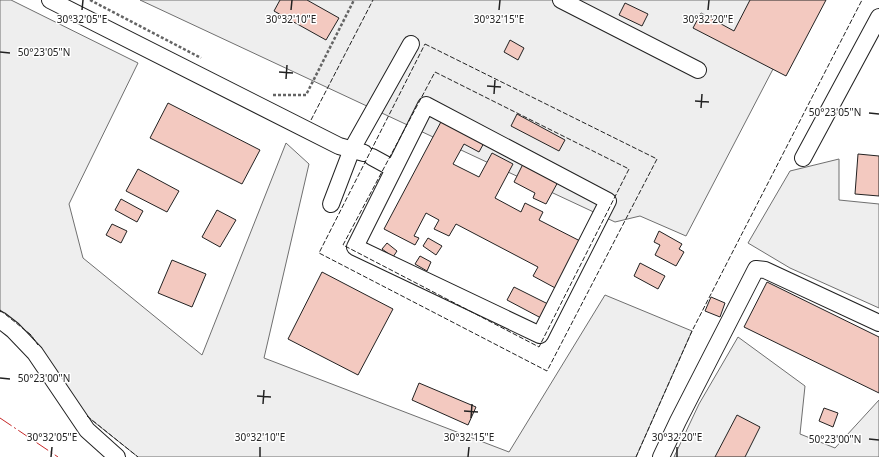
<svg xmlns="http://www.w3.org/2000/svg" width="879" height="457" font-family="'Noto Sans',sans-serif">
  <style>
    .green { fill: #eee; stroke: #6f6f6f }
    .building { fill: #f3c9c0; stroke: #222 }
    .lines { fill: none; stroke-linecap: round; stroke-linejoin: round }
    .minor-casing { stroke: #222; stroke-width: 18 }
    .path { stroke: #646464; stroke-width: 2.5; stroke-dasharray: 3 2; stroke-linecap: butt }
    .minor { stroke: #fff; stroke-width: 16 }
    .fence { stroke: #222; stroke-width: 1; stroke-dasharray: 5 2; stroke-linecap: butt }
    .power { stroke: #c62828; stroke-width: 1; stroke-dasharray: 14 3 2 3; stroke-linecap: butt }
    .ticks { fill: none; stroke: #222; stroke-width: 1.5 }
    .ticks-label { font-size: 10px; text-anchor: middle; fill: #222; stroke: #fff; stroke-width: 3; stroke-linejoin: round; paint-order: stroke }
  </style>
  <rect width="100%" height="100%" fill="#fff"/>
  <g class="green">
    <polygon points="0,0 11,0 138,63 69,204 83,258 202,355 286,143 309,164 264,358 509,452 605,295 692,331 636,457 138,457 84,414 31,335 0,310"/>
    <polygon points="140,0 809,0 686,236 640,216 615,222"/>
    <polygon points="839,159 839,200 879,204 879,308 790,268 748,243 790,171"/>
    <polygon points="738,337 805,386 800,434 835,448 879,400 879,457 674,457 699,404"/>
  </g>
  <g class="building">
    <polygon points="280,0 307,0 339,18 326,40 274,11"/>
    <polygon points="750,0 826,0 786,76 693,28 701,13 734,31"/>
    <polygon points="625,3 648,14 642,26 619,15"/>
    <polygon points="510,40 524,48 518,60 504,52"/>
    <polygon points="168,103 260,150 242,184 150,138"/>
    <polygon points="517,114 565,140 559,151 511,126"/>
    <polygon points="443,118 485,141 479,152 464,144 453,164 479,177 492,153 513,164 495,198 521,212 525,203 543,212 539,220 584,243 559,290 533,276 538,267 456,224 449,236 434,229 439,220 426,213 414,236 419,238 415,245 384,229"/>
    <polygon points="858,154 879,156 879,196 855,194"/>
    <polygon points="524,162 559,180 546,204 533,198 535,193 514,182"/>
    <polygon points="138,169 179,191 167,212 126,191"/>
    <polygon points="121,199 143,211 137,222 115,210"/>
    <polygon points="217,210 236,220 220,247 202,237"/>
    <polygon points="112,224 127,231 121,243 106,235"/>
    <polygon points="659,231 682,244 679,249 684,252 676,266 655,255 660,245 654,242"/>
    <polygon points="428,238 442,246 436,255 423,246"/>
    <polygon points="387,243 397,251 393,257 382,249"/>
    <polygon points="420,256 431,262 427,271 415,264"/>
    <polygon points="172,260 206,274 192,307 158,293"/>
    <polygon points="640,263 665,276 658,289 634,276"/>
    <polygon points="322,272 393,309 358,375 288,339"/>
    <polygon points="767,282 879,337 879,393 744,327"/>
    <polygon points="514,287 548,304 541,318 507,300"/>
    <polygon points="711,297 725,303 720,317 705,311"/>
    <polygon points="419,383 476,407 468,425 412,400"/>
    <polygon points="824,408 838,413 833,427 819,421"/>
    <polygon points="737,415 760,427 745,457 715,457"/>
  </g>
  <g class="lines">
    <defs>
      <g id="minor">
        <polyline points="50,0 339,146 364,153"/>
        <polyline points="561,0 698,70"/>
        <polyline points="372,157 394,169 426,105 608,201 540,335 355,247 394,169"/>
        <polyline points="803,158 879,17"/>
        <polyline points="331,204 352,149 411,44"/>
        <polyline points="0,320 13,330 35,353 87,430 117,457"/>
        <polyline points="661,457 678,421 756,269 765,270 879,323"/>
      </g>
    </defs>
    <use href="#minor" class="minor-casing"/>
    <g class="path">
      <polyline points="90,0 201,58"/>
      <polyline points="273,95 306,95 354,0"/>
    </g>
    <use href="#minor" class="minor"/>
    <g class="fence">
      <polygon points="425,44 657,159 547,371 319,253"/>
      <polygon points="435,72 629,169 539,347 343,245"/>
      <polyline points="311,120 373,0"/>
      <polyline points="0,310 31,335 38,345"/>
      <polyline points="87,416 138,457"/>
      <polyline points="636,457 692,331 862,0"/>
    </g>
    <polyline class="power" points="0,418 58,457"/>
  </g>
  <path class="ticks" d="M82,10l1,-10M291,10l1,-10M499,10l1,-10M708,10l1,-10M0,52l10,1M279,72l14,1M286,79l1,-14M487,86l14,1M494,94l1,-14M695,101l14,1M701,108l1,-14M869,113l10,1M0,378l10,1M257,396l14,1M263,404l1,-14M464,411l14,1M471,418l1,-14M869,439l10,1M51,457l1,-10M260,457v-10M468,457l1,-10M677,457v-10"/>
  <g class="ticks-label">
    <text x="82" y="23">30°32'05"E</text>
    <text x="291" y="23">30°32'10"E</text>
    <text x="499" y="23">30°32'15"E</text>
    <text x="708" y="23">30°32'20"E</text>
    <text x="44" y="56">50°23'05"N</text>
    <text x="835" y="116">50°23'05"N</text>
    <text x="44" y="382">50°23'00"N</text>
    <text x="52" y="441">30°32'05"E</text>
    <text x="260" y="441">30°32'10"E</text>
    <text x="469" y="441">30°32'15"E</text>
    <text x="677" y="441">30°32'20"E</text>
    <text x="835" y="443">50°23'00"N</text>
  </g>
</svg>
